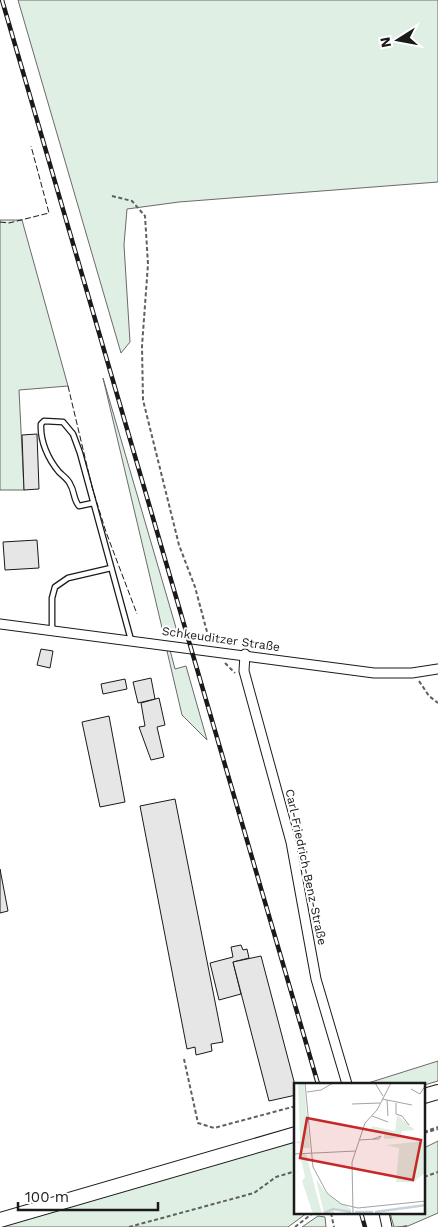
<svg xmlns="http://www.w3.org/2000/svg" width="438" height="1227" font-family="'Work Sans',sans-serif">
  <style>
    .green { fill: #e0efe3; stroke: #6a6a6a }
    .building { fill: #e6e6e6; stroke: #1a1a1a }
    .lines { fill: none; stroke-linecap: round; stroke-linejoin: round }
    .lane-casing { stroke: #1a1a1a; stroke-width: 7 }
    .street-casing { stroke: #1a1a1a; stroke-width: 11 }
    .primary-casing { stroke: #1a1a1a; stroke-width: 16 }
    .path { stroke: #5f5f5f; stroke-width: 2; stroke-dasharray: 4 2.5; stroke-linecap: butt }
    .lane { stroke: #fff; stroke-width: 4.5 }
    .street { stroke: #fff; stroke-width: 9 }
    .primary { stroke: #fff; stroke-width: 14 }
    .rail-casing { stroke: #1a1a1a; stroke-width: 4.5 }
    .rail { stroke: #fff; stroke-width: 2.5; stroke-dasharray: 8; stroke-linecap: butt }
    .fence { stroke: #1a1a1a; stroke-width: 1; stroke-dasharray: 6 2.5; stroke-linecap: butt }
    .labels { text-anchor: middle; stroke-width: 4; stroke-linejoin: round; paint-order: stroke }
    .street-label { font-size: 12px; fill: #1a1a1a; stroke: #fff }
    .inset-river { fill: none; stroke: #c6d2dc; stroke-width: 2.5 }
    .inset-road { fill: none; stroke: #a3a3a3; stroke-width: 1 }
    .view { fill: #c62828; fill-opacity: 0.15; stroke: #c62828; stroke-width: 2.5 }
    .inset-edge { fill: none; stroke: #1a1a1a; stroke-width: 2.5 }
  </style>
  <rect width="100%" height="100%" fill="#fff"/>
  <g class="green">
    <polygon points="18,0 438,0 438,182 179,202 127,209 124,245 130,342 121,353"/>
    <polygon points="0,220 22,220 68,386 19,390 24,490 0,490"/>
    <polygon points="103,378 179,638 163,632"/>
    <polygon points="170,650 175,669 186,666 207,740 182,715 167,651"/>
    <polygon points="438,1061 438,1081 424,1085 365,1084"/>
    <polygon points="295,1141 296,1213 307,1213 288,1227 0,1227"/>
    <polygon points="438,1141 438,1213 408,1226 394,1227 390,1213 424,1213 424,1148"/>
    <polygon points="318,1216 325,1217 326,1227 302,1227"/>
  </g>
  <g class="building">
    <polygon points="37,434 39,489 24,490 22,435"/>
    <polygon points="37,540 39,568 5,570 3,542"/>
    <polygon points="41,649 53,651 50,668 37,665"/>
    <polygon points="151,678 155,699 138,703 133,682"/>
    <polygon points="125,679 127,689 103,694 101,684"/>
    <polygon points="159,698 165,725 157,727 164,757 151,760 139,727 145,726 141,703"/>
    <polygon points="109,716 125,802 100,807 82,722"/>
    <polygon points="175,799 223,1042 211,1044 212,1051 196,1055 195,1047 187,1049 140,806"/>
    <polygon points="0,869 8,911 0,913"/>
    <polygon points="241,945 243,950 247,949 249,958 233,962 241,994 219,1000 210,963 233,957 231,947"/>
    <polygon points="261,956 296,1089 296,1095 269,1101 233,962"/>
  </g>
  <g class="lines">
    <defs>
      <g id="lane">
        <path d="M93,503l-14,3c-6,-7 -4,-14 -9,-22 -2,-5 -7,-8 -11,-12 -11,-13 -19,-31 -18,-48l3,-3 19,1 10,12 7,19 51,187"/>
        <polyline points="52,631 52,598 55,587 68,578 111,568"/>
      </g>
      <g id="street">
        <polyline points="0,624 374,673 412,673 438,669"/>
        <polyline points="245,654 244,671 291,842 316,979 347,1084"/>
        <polyline points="384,1213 387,1227"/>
      </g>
      <g id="primary">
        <polyline points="424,1096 438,1092"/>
        <polyline points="0,1220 296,1134"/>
      </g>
    </defs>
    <use href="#lane" class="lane-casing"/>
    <use href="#street" class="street-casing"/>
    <use href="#primary" class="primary-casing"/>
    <g class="path">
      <polyline points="112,196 132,201 145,216 148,264 142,346 143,400 179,545 195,587 210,643"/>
      <polyline points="225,663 235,673"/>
      <polyline points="419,681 429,696 438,703"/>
      <polyline points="184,1059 198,1123 214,1128 296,1106"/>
      <polyline points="424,1132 438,1127"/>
      <polyline points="424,1133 438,1129"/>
      <polyline points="424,1177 438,1172"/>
      <polyline points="331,1213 334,1227"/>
      <polyline points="129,1227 254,1193 276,1177 296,1171"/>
      <polyline points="295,1227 313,1213"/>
      <polyline points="403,1227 408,1226"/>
    </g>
    <use href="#lane" class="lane"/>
    <use href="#street" class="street"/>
    <use href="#primary" class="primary"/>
    <defs>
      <g id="rail">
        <polyline points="2,0 318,1084"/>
        <polyline points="361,1213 365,1227"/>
      </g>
    </defs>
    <use href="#rail" class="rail-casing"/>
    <use href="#rail" class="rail"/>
    <g class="fence">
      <polyline points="0,222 9,223 49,213 31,146"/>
      <polyline points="68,386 92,487 106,532 137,614"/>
    </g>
  </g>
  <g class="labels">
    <g class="street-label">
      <text transform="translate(221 639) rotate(8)" y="4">Schkeuditzer Straße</text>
      <text transform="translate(306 867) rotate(78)" y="4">Carl-Friedrich-Benz-Straße</text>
    </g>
  </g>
  <g transform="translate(294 1083)">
    <rect width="131" height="131" fill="#fff"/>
    <path d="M4,0h6l6,65h-10l-1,-5h-5l6,-2zM103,32l18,15 -13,1 -2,7 -16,1v-5l-13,-5 1,-3 23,5zM131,58v32l-12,9h-17l3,-34 -13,-3zM6,71h6l16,60h-9l-11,-33 3,-4zM22,96l10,14 25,16v4l-13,-3h-4v4h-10z" fill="#e0efe3"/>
    <path class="inset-river" d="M61,129h18M81,129l51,-7M30,130l9,-4 18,3"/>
    <path class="inset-road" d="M11,0l8,84 14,26 14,11 17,4 68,-7M81,0l8,13M117,6l9,5 5,-8M13,9l14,-2 12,-7M88,16l30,6M93,17l1,16M102,20v11l6,2 7,9M58,21l28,-1M78,33l16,6M65,57l17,-1h3l2,-3 -8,3M0,71l62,-3M59,131l-1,-52 13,-39 12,-13 14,-27"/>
    <path class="view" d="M13,35l114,22 -8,40 -113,-22z"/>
    <rect width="131" height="131" class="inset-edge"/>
  </g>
  <g transform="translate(398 40) rotate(259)" stroke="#ffffff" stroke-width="4" paint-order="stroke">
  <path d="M0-4L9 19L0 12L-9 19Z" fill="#1a1a1a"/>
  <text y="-8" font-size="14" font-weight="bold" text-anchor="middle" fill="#1a1a1a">N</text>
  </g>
  <path d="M18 1202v8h140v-8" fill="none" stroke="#1a1a1a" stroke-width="2.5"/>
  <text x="25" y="1202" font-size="15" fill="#1a1a1a" stroke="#ffffff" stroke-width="4" paint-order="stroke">100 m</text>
</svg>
